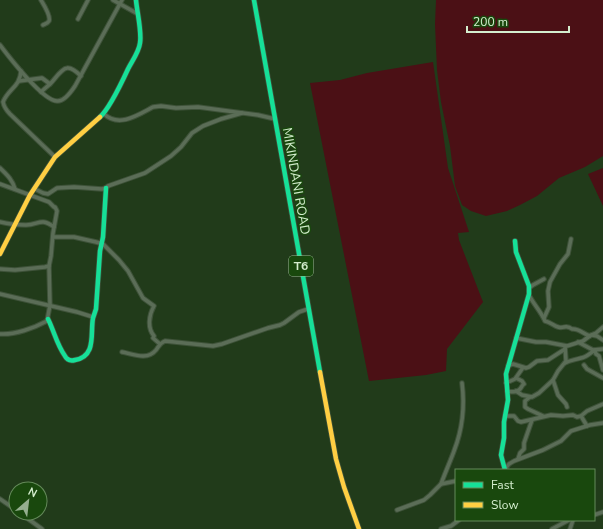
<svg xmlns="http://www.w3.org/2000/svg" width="603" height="529" font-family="'Nunito Sans',sans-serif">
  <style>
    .water { fill: #4b1015 }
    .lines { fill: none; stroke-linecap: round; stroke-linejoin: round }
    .street-casing { stroke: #3e5239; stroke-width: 5.5 }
    .fast-casing { stroke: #3e5239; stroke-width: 6 }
    .slow-casing { stroke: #3e5239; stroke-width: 6 }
    .street { stroke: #5b6d57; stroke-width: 3.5 }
    .fast { stroke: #16e098; stroke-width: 4.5 }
    .slow { stroke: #ffcf43; stroke-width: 4.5 }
    .labels { text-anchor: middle; stroke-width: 3; stroke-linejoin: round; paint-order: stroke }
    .shield { fill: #19480d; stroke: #9cbc94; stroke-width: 1 }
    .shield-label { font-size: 12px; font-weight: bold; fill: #d4eece }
    .street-label { font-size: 13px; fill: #d4eece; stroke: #19480d }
  </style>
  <rect width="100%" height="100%" fill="#213b1a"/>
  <g class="water">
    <polygon points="436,0 603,0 603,156 585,167 559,178 537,196 520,205 507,211 486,216 471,211 462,205 455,186 450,146 441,102 437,70 435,24"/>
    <polygon points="433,62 448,168 469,232 458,233 459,240 483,302 447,349 446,371 426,375 369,381 310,83 340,80 367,73"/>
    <polygon points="603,168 603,206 588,174"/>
  </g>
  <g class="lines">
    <defs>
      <g id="street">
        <path d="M41,0c3,5 10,16 8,21 -1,2 -4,3 -6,4"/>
        <polyline points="113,0 138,14"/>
        <polyline points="78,19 88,0"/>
        <path d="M0,45c9,12 43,56 57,56 7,1 14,-9 18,-15l47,-86"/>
        <path d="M21,71c-1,16 -13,18 -18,31 1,5 3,8 7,12l45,43"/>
        <polyline points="19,81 42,78 50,84"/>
        <path d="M41,92c3,-3 7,-6 10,-9 4,-4 10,-14 16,-15 5,-1 11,5 14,8"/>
        <path d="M104,114c15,14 34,1 49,-7l8,-1 15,2 22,-1 60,8 17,4"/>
        <path d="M0,168c7,7 12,11 15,21"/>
        <path d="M0,184l49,18 5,5h1l2,4 -4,22 -2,23 -2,10 1,39 -3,16c-13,7 -32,14 -47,13"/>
        <polyline points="35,189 43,193 48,194 57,188 74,187 102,189 106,188 108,186 145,173 171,156 181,147 192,133 203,126 221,119 242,113"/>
        <path d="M0,222c8,2 17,3 26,3 13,0 14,-8 28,2"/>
        <path d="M53,237h21l22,5 7,2 16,16 9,11 15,27 11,8c-5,9 -7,22 0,30l-1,2 7,6"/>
        <polyline points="0,269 15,270 45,267 49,266"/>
        <polyline points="529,288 533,285 544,279"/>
        <polyline points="0,294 77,312 93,317"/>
        <path d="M529,295c5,10 11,15 16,26 5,1 9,5 13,6 6,2 8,-3 14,2 7,-1 11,5 18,7"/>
        <polyline points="544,318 549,307 548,291 550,282 560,264 568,254 571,239"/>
        <polyline points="592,335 597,336 603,340"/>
        <polyline points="516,338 536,342 546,342 567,346 583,341 591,335 596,333 603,327"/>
        <polyline points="578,342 593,350 603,349"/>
        <polyline points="565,346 566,361 558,371 553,380 558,395 566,404 567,407"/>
        <path d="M122,352c11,2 25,9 34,-2 3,-4 4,-7 9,-9l48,5 9,-2 46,-16 12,-3 4,-2 15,-11 9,-3"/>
        <path d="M565,363c5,-3 10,-3 16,-5 6,-1 9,-5 14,-8l1,4 3,2 4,14"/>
        <polyline points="584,365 587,369 603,378"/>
        <polyline points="508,366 513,364 526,368 529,367 537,361 548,360 565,349"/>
        <polyline points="506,383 515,379 522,369"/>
        <path d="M507,391c4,1 10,2 13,-2 2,-2 2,-4 4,-5l-2,-3 -6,-3"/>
        <polyline points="516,391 522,395 532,397 539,393 553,380"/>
        <polyline points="530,397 525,401 525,407 528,409 543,416"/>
        <polyline points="505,416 514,416 518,421 521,422 551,415 563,416 573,415 577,417 581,416 587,411 603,404"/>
        <polyline points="581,416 587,426"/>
        <polyline points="518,459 520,453 524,449 524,443 532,420"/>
        <polyline points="505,469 509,464 514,461 543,450 561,441 571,431 590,425 603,423"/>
        <path d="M441,484c4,-11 9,-22 13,-33 9,-23 11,-44 8,-68"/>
        <polyline points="0,499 16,510"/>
        <polyline points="397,510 424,500 430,495 441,484 456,481"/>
        <polyline points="20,513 42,529"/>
        <polyline points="594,515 603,512"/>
        <polyline points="441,529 451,526 459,520"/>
        <polyline points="552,529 569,520"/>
        <polyline points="570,529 573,520"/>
      </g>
      <g id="fast">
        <polyline points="254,0 320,372"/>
        <path d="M100,117c10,-9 22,-35 28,-48 4,-8 11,-17 12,-26 2,-11 -3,-31 -4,-43"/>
        <path d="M48,319c6,12 9,26 17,37 2,4 6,5 10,4 22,-4 15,-27 18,-42 1,-3 2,-6 3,-9l4,-58 3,-14 3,-49"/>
        <polyline points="505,470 501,455 504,438 504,422 508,400 506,374 529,294 529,286 516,252 515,241"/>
      </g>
      <g id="slow">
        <polyline points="0,254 30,195 55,157 100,117"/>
        <polyline points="320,372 336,459 344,487 359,529"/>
      </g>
    </defs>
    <use href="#street" class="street-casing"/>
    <use href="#fast" class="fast-casing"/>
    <use href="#slow" class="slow-casing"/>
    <use href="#street" class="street"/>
    <use href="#fast" class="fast"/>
    <use href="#slow" class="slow"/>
  </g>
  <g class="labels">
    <rect class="shield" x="289" y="256" width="24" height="20" rx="3"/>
    <g class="shield-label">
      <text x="301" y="270">T6</text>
    </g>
    <g class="street-label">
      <text transform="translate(297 181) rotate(80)" y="5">MIKINDANI ROAD</text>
    </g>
  </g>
  <rect x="455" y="469" width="140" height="52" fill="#19480d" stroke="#648a5a"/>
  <rect x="463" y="482" width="20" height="6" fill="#16e098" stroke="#648a5a"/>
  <text x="491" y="489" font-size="12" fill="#d4eece">Fast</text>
  <rect x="463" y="502" width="20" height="6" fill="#ffcf43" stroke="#648a5a"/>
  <text x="491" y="509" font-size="12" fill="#d4eece">Slow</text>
  <g transform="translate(28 501) rotate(28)"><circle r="19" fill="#19480d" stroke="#648a5a"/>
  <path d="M0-3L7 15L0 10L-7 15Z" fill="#95af8f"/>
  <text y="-6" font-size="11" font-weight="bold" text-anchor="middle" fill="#d4eece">N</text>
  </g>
  <path d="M467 26v6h102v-6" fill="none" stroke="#d4eece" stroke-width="2"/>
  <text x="473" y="26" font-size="12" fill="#d4eece" stroke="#19480d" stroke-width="3" paint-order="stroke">200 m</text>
</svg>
